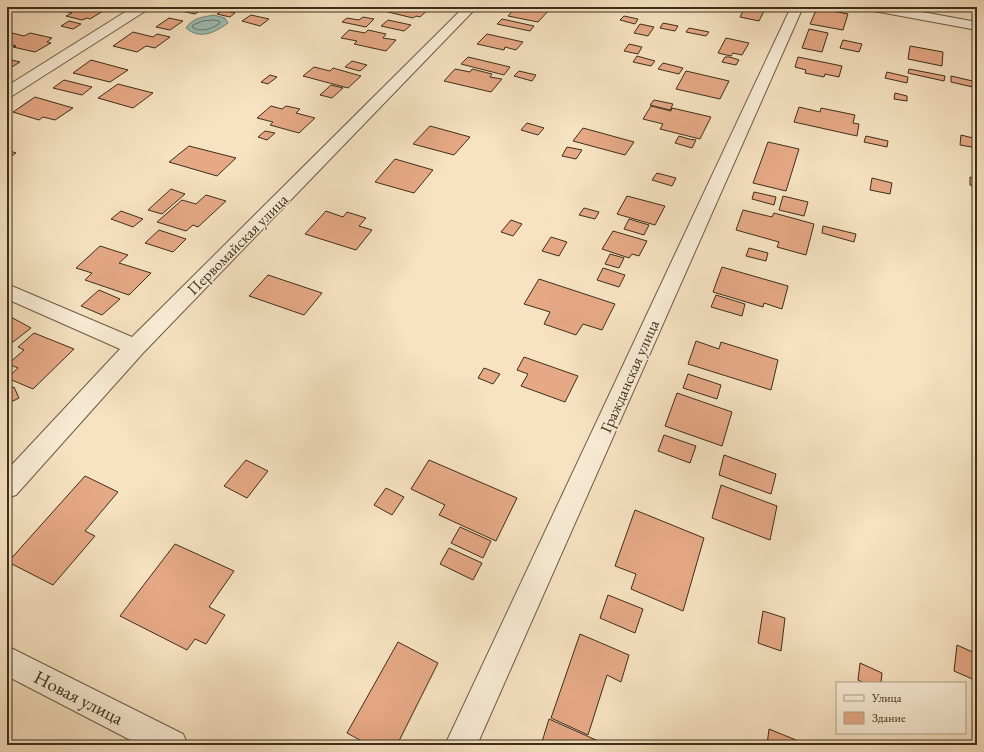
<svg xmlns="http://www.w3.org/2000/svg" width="984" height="752" font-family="'EB Garamond',serif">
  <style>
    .water { fill: #9dbeb6; stroke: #778478 }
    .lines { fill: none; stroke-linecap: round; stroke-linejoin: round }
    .shore { stroke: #6d7668; stroke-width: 1 }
    .building { fill: #e6a986; stroke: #3d2e1a }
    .minor-casing { stroke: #6c5b44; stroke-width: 2 }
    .minor { fill: #faedd7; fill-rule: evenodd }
    .labels { text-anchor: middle; stroke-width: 3; stroke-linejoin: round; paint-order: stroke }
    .street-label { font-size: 16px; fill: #3d2e1a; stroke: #faedd7 }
    .near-street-label { font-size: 19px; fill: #3d2e1a; stroke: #faedd7 }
  </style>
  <rect width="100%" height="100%" fill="#f7e3c2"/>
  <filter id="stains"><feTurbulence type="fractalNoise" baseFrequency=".005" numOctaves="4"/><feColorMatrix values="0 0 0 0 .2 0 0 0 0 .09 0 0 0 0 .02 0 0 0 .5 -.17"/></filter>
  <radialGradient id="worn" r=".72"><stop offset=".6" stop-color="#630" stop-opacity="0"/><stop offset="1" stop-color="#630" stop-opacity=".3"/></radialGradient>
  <path class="water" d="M214,15l11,3 3,5c-14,10 -28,17 -42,5 6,-10 17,-11 28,-13z"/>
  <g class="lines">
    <path class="shore" d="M214,20l5,1 1,2c-8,6 -19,10 -28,4l1,-2 10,-4z"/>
  </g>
  <g class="building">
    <polygon points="65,7 101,7 108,8 90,19 87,18 82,20 66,16 72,13 60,10"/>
    <polygon points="175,7 191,7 202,9 195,14 172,9"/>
    <polygon points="384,7 431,7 420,17 416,16 413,18 380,10"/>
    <polygon points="516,7 535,7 549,10 538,22 508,16"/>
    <polygon points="619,7 633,7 629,12 616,10"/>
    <polygon points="736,7 766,7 759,21 740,17 744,9"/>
    <polygon points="817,8 848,14 843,30 810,24"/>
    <polygon points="223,10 235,13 230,17 217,14"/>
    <polygon points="251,15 269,19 260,26 242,21"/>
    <polygon points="624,16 638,19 635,24 620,20"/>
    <polygon points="363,17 374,19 366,27 342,22 347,18 359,20"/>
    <polygon points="169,18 183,21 170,30 156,27"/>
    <polygon points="502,19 534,26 530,31 497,24"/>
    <polygon points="388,20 411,25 404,31 381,26"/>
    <polygon points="69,21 81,24 73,29 61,26"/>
    <polygon points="663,23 678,26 675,31 660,28"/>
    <polygon points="640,24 654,27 648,36 634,33"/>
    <polygon points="689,28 709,32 706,36 686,32"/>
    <polygon points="809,29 828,33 822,52 802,48"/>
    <polygon points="349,30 365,33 368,30 386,34 383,38 396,40 386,51 354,44 357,41 341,38"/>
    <polygon points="133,32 153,37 157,34 170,37 155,48 146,46 137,52 113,46"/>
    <polygon points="12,33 24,36 30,33 52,38 47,42 51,43 35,52 13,47 16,46 7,43 7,37"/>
    <polygon points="487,34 523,42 516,50 505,47 504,50 477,44"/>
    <polygon points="726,38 749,43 742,55 733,53 731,56 718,53"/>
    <polygon points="843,40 862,44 859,52 840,48"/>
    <polygon points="629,44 642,47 638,54 624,51"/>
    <polygon points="910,46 943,52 942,66 908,59"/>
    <polygon points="637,56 655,61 651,66 633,62"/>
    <polygon points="468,57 510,67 504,75 461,64"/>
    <polygon points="725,57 730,57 739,60 736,65 722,62"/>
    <polygon points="798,57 842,66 839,77 825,74 824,77 805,73 806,70 795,67"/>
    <polygon points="7,59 20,62 7,70"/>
    <polygon points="91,60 128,70 110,82 73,73"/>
    <polygon points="352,61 367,65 360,71 345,67"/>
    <polygon points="663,63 683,68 679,74 658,69"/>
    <polygon points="314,67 330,71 333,68 361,76 348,88 303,76"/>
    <polygon points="455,69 470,72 472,69 492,74 490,77 502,79 491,92 444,81"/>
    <polygon points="909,69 945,76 944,81 908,73"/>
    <polygon points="519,71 536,75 532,81 514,76"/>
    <polygon points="686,71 729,81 720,99 676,89"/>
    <polygon points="887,72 908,77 907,83 885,78"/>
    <polygon points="270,75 277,77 268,84 261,82"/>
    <polygon points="951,76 977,82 977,88 951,82"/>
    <polygon points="64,80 92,87 82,95 53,88"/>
    <polygon points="118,84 153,93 133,108 98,98"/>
    <polygon points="331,85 343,88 332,98 320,95"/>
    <polygon points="895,93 907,96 907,101 894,99"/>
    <polygon points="35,97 73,108 55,120 43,117 39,120 13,112"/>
    <polygon points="654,100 673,104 670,110 650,105"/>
    <polygon points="271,106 282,109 286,106 300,109 296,113 315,118 299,133 270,125 273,122 257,118"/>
    <polygon points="651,106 671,111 672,108 711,117 700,139 660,129 663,124 643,119"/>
    <polygon points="799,107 820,112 821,108 855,115 853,123 859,124 857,136 794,122"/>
    <polygon points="527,123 544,128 538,135 521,130"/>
    <polygon points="430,126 470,137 454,155 413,144"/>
    <polygon points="583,128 634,142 625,155 573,141"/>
    <polygon points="265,131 275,133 267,140 258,137"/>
    <polygon points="961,135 977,139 977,148 960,145"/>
    <polygon points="679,136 689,139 696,140 692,148 675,143"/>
    <polygon points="866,136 888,141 887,147 864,142"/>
    <polygon points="768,142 799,149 786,191 753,183"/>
    <polygon points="189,146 236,158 217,176 169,162"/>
    <polygon points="567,147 582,150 576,159 562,156"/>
    <polygon points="7,150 16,153 7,159"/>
    <polygon points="395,159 433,170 414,193 375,182"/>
    <polygon points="657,173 676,178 672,186 652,180"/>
    <polygon points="970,177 977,179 977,187 970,185"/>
    <polygon points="872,178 892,183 890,194 870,190"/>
    <polygon points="171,189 185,194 162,214 148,210"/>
    <polygon points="754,192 776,197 774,205 752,199"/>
    <polygon points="206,195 226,201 198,227 193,225 186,231 157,222 182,200 196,204"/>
    <polygon points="627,196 665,206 655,225 617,214"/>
    <polygon points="783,196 808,202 804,216 779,210"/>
    <polygon points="584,208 599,212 595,219 579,215"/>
    <polygon points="743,210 772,217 774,213 814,224 806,255 777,247 779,242 736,230"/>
    <polygon points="121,211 143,219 133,227 111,219"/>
    <polygon points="326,211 343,217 347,212 366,218 359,226 372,230 356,250 305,234"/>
    <polygon points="629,219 649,225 644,235 624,229"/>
    <polygon points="511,220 522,224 513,236 501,232"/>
    <polygon points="823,226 856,234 854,242 822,233"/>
    <polygon points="159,230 186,239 173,252 145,243"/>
    <polygon points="613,231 647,241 639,256 632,254 629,258 602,249"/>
    <polygon points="551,237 567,242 559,256 542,251"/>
    <polygon points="100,246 128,255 119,263 151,273 129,295 85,280 92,273 76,268"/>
    <polygon points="749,248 768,253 766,261 746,256"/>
    <polygon points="610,254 624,258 619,268 605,264"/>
    <polygon points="722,267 788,286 782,309 764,303 763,307 713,292"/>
    <polygon points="603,268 625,275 619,287 597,280"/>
    <polygon points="268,275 322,293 304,315 249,296"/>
    <polygon points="539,279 615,304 602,330 583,324 576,335 544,324 550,312 524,304"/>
    <polygon points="99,290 120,299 102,315 81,306"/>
    <polygon points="716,295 745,304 742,316 711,307"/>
    <polygon points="9,316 31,328 13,342 7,338 7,318"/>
    <polygon points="34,333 74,349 33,389 7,378 18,368 8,364 24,350 18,347"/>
    <polygon points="696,341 719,349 721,342 778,360 771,390 688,364"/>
    <polygon points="524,357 578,376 565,402 521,386 528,374 517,370"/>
    <polygon points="484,368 500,374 493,384 478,378"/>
    <polygon points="688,374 721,385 717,399 683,388"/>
    <polygon points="14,387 19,398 7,404 7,390"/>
    <polygon points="677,393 732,412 722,446 665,426"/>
    <polygon points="664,435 696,446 690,463 658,451"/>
    <polygon points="724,455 776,474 771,494 719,475"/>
    <polygon points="246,460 268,471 247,498 224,486"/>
    <polygon points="429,460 517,498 496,541 439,515 445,505 411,489"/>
    <polygon points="85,476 118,492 85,531 95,536 53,585 8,562"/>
    <polygon points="721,485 777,506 770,540 712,518"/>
    <polygon points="386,488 404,497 392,515 374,505"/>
    <polygon points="635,510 704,538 683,611 631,589 636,574 615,566"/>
    <polygon points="460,527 491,541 483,558 451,543"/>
    <polygon points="175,544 234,571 209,607 225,615 206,644 195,639 187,650 120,616"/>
    <polygon points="449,548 482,563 473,580 440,564"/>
    <polygon points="608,595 643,609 635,633 600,618"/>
    <polygon points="763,611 785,618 781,651 758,643"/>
    <polygon points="580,634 629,655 621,682 607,675 588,735 551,718"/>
    <polygon points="398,642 438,663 397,745 369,745 347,733"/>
    <polygon points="957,645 977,654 977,681 954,671"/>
    <polygon points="860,663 882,673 881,683 864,683 858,680"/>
    <polygon points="549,719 587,736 607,745 541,745"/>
    <polygon points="769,729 796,740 795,745 767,745"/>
  </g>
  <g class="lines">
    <defs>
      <g id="minor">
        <polygon points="133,7 148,7 147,10 12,96 7,98 7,86"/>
        <polygon points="464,7 477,7 143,353 16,495 7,498 7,470 120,349 7,299 7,284 132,337"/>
        <polygon points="791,7 803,7 477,745 445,745"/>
        <polygon points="868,7 895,7 977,22 977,30 874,11 869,10"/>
        <polygon points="7,646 183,734 188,745 140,745 7,676"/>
      </g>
    </defs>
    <use href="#minor" class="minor-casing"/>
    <use href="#minor" class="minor"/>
  </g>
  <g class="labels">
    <g class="street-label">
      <text transform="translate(237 244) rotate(-45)" y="6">Первомайская улица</text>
      <text transform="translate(629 376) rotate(-66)" y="6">Гражданская улица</text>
    </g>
    <g class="near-street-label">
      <text transform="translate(79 697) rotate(27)" y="7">Новая улица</text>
    </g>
  </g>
  <rect width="984" height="752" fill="none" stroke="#f7e3c2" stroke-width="24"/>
  <rect x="8" y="8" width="968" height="736" fill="none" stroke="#3d2e1a" stroke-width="2"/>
  <rect x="12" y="12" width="960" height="728" fill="none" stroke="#3d2e1a"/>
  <rect x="836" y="682" width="130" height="52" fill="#faedd7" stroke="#aea18b"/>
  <rect x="844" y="695" width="20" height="6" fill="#faedd7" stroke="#aea18b"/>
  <text x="872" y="702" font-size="12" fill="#3d2e1a">Улица</text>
  <rect x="844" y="712" width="20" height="12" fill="#e6a986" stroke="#aea18b"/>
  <text x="872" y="722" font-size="12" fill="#3d2e1a">Здание</text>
  <rect width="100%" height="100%" filter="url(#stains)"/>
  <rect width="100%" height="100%" fill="url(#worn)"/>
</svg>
